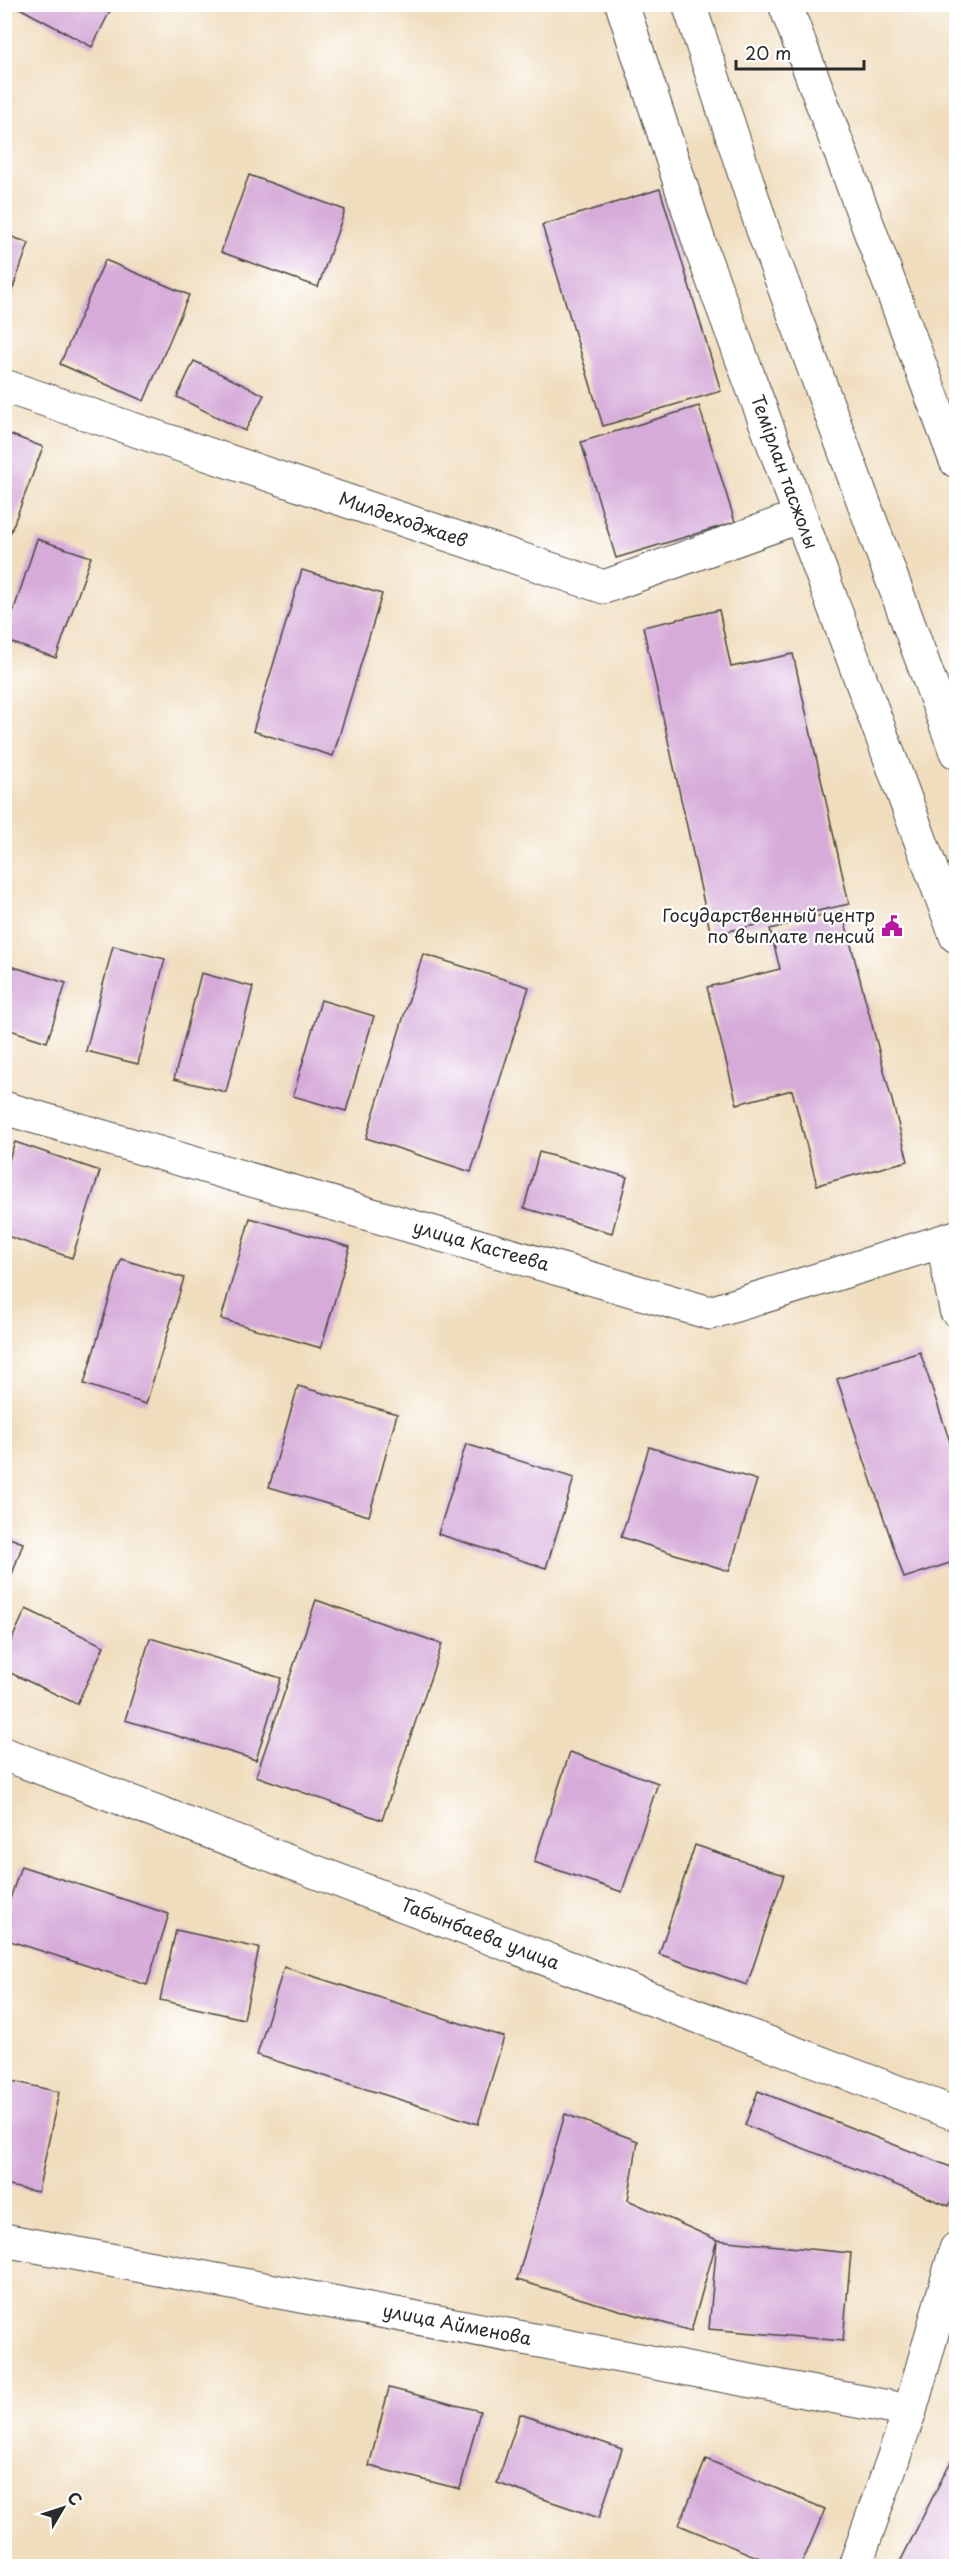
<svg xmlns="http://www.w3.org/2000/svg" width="961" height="2571" font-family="'Playpen Sans',sans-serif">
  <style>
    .building { fill: #d6abd9 }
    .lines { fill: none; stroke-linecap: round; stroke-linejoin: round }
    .minor-casing { stroke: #494641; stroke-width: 35 }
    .major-casing { stroke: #494641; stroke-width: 35 }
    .minor { stroke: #fff; stroke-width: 33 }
    .major { stroke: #fff; stroke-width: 33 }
    .labels { text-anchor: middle; stroke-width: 4.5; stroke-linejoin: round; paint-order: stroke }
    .street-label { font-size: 18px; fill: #2b2b2b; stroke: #fff }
    .poi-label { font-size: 18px; fill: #2b2b2b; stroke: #fff; text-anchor: end }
  </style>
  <rect width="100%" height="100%" fill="#fff"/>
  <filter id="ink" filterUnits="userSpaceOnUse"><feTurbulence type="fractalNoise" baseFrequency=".0167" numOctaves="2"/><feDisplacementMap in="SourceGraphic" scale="12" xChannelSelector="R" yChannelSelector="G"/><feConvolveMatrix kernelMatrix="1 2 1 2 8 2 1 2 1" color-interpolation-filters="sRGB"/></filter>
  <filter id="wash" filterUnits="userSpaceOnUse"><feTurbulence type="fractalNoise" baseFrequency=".008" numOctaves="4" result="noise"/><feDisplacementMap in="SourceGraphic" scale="24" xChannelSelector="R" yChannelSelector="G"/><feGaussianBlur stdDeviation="1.35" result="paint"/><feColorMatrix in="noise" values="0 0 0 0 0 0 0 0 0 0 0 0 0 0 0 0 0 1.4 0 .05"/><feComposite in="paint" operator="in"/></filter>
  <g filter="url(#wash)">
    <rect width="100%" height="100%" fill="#f0ddbd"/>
    <g id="blocks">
      <g class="building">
        <polygon points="12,4 103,4 111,9 92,47"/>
        <polygon points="249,175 345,210 318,287 221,252"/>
        <polygon points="660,189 721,391 603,426 542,225"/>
        <polygon points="4,234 29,243 5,310 4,310"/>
        <polygon points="105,260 189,295 144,401 60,364"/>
        <polygon points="194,361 264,395 245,431 177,397"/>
        <polygon points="699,406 735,522 616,558 581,442"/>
        <polygon points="4,432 43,447 5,547 4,547"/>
        <polygon points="37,539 91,557 56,658 4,640"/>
        <polygon points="302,570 382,594 333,756 253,731"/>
        <polygon points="719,610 731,667 793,654 849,904 711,935 643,627"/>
        <polygon points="842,911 908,1161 817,1185 792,1090 737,1104 707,987 780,969 770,929"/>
        <polygon points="113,946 165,959 138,1064 86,1051"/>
        <polygon points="423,954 529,987 471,1172 366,1138"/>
        <polygon points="4,964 66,983 47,1042 4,1028"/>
        <polygon points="201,973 253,987 226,1092 174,1079"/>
        <polygon points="321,1000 374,1016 346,1111 293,1096"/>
        <polygon points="15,1142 100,1171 72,1258 4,1235 4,1174"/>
        <polygon points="539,1152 627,1177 612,1233 524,1208"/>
        <polygon points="250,1218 350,1247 321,1348 221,1319"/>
        <polygon points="121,1259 184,1278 146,1404 84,1384"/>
        <polygon points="920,1352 956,1460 956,1561 904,1578 837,1379"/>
        <polygon points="298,1386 397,1414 369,1516 269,1487"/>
        <polygon points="466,1444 574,1478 546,1568 438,1534"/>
        <polygon points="649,1447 757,1480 729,1571 621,1537"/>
        <polygon points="4,1536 23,1543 5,1595 4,1595"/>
        <polygon points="316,1600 442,1644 382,1820 256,1776"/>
        <polygon points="26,1609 104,1646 77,1704 4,1670 4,1656"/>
        <polygon points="150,1638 281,1678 256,1760 125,1720"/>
        <polygon points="570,1752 658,1783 622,1892 534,1862"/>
        <polygon points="695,1845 784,1875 747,1985 659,1954"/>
        <polygon points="21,1866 169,1914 147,1985 4,1939 4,1917"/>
        <polygon points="176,1930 259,1948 244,2019 160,2000"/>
        <polygon points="284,1967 504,2037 478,2124 257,2055"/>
        <polygon points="4,2079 59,2092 38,2192 4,2185"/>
        <polygon points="758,2091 956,2169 956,2186 949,2206 745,2125"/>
        <polygon points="565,2114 638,2141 628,2200 717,2240 691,2331 517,2280"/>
        <polygon points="717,2240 851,2253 843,2341 709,2329"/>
        <polygon points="389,2388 480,2411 460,2489 369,2466"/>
        <polygon points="520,2414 622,2449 599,2518 497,2483"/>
        <polygon points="956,2451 956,2566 898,2566"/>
        <polygon points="706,2459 825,2509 801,2566 779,2566 679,2525"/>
      </g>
    </g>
  </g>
  <g filter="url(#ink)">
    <use href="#blocks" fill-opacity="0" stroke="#494641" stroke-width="1.5"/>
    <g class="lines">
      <defs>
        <g id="minor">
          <polyline points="785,4 956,461"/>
          <polyline points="4,386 604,587 801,516"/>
          <polyline points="4,1108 710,1313 956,1237"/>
          <polyline points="943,1242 956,1310"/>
          <polyline points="4,1754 956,2114"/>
          <polyline points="4,2240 910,2411"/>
          <polyline points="855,2566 910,2411 956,2249"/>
        </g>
        <g id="major">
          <polyline points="622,4 703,254 956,936"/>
          <polyline points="689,4 764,233 956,752"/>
        </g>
      </defs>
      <use href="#minor" class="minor-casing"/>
      <use href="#major" class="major-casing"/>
      <use href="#minor" class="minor"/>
      <use href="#major" class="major"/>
    </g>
  </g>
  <defs>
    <symbol id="civic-bare" viewBox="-9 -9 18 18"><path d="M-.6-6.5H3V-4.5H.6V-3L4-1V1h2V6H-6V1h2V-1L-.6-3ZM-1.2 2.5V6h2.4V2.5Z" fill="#b5179e" stroke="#fff" stroke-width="2.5" paint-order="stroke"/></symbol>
  </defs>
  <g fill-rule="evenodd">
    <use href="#civic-bare" x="877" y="911" width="30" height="30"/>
  </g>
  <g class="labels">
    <g class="street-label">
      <text transform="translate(784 472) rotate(70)" y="6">Темірлан тасжолы</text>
      <text transform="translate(403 520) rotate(19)" y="6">Милдеходжаев</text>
      <text transform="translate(481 1246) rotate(16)" y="6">улица Кастеева</text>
      <text transform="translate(480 1934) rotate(21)" y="6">Табынбаева улица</text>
      <text transform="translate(457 2325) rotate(11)" y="6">улица Айменова</text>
    </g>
    <g class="poi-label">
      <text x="875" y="922">Государственный центр<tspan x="875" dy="21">по выплате пенсий</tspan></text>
    </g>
  </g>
  <rect width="961" height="2571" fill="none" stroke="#fff" stroke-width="24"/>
  <g transform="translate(63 2508) rotate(51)" stroke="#ffffff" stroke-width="4.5" paint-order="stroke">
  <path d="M0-4.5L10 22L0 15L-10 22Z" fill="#2b2b2b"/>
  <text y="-9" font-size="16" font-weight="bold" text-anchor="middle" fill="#2b2b2b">С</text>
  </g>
  <path d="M736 60v9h128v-9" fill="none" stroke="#2b2b2b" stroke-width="3"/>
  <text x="745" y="60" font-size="18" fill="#2b2b2b" stroke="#ffffff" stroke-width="4.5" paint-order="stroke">20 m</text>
</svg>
